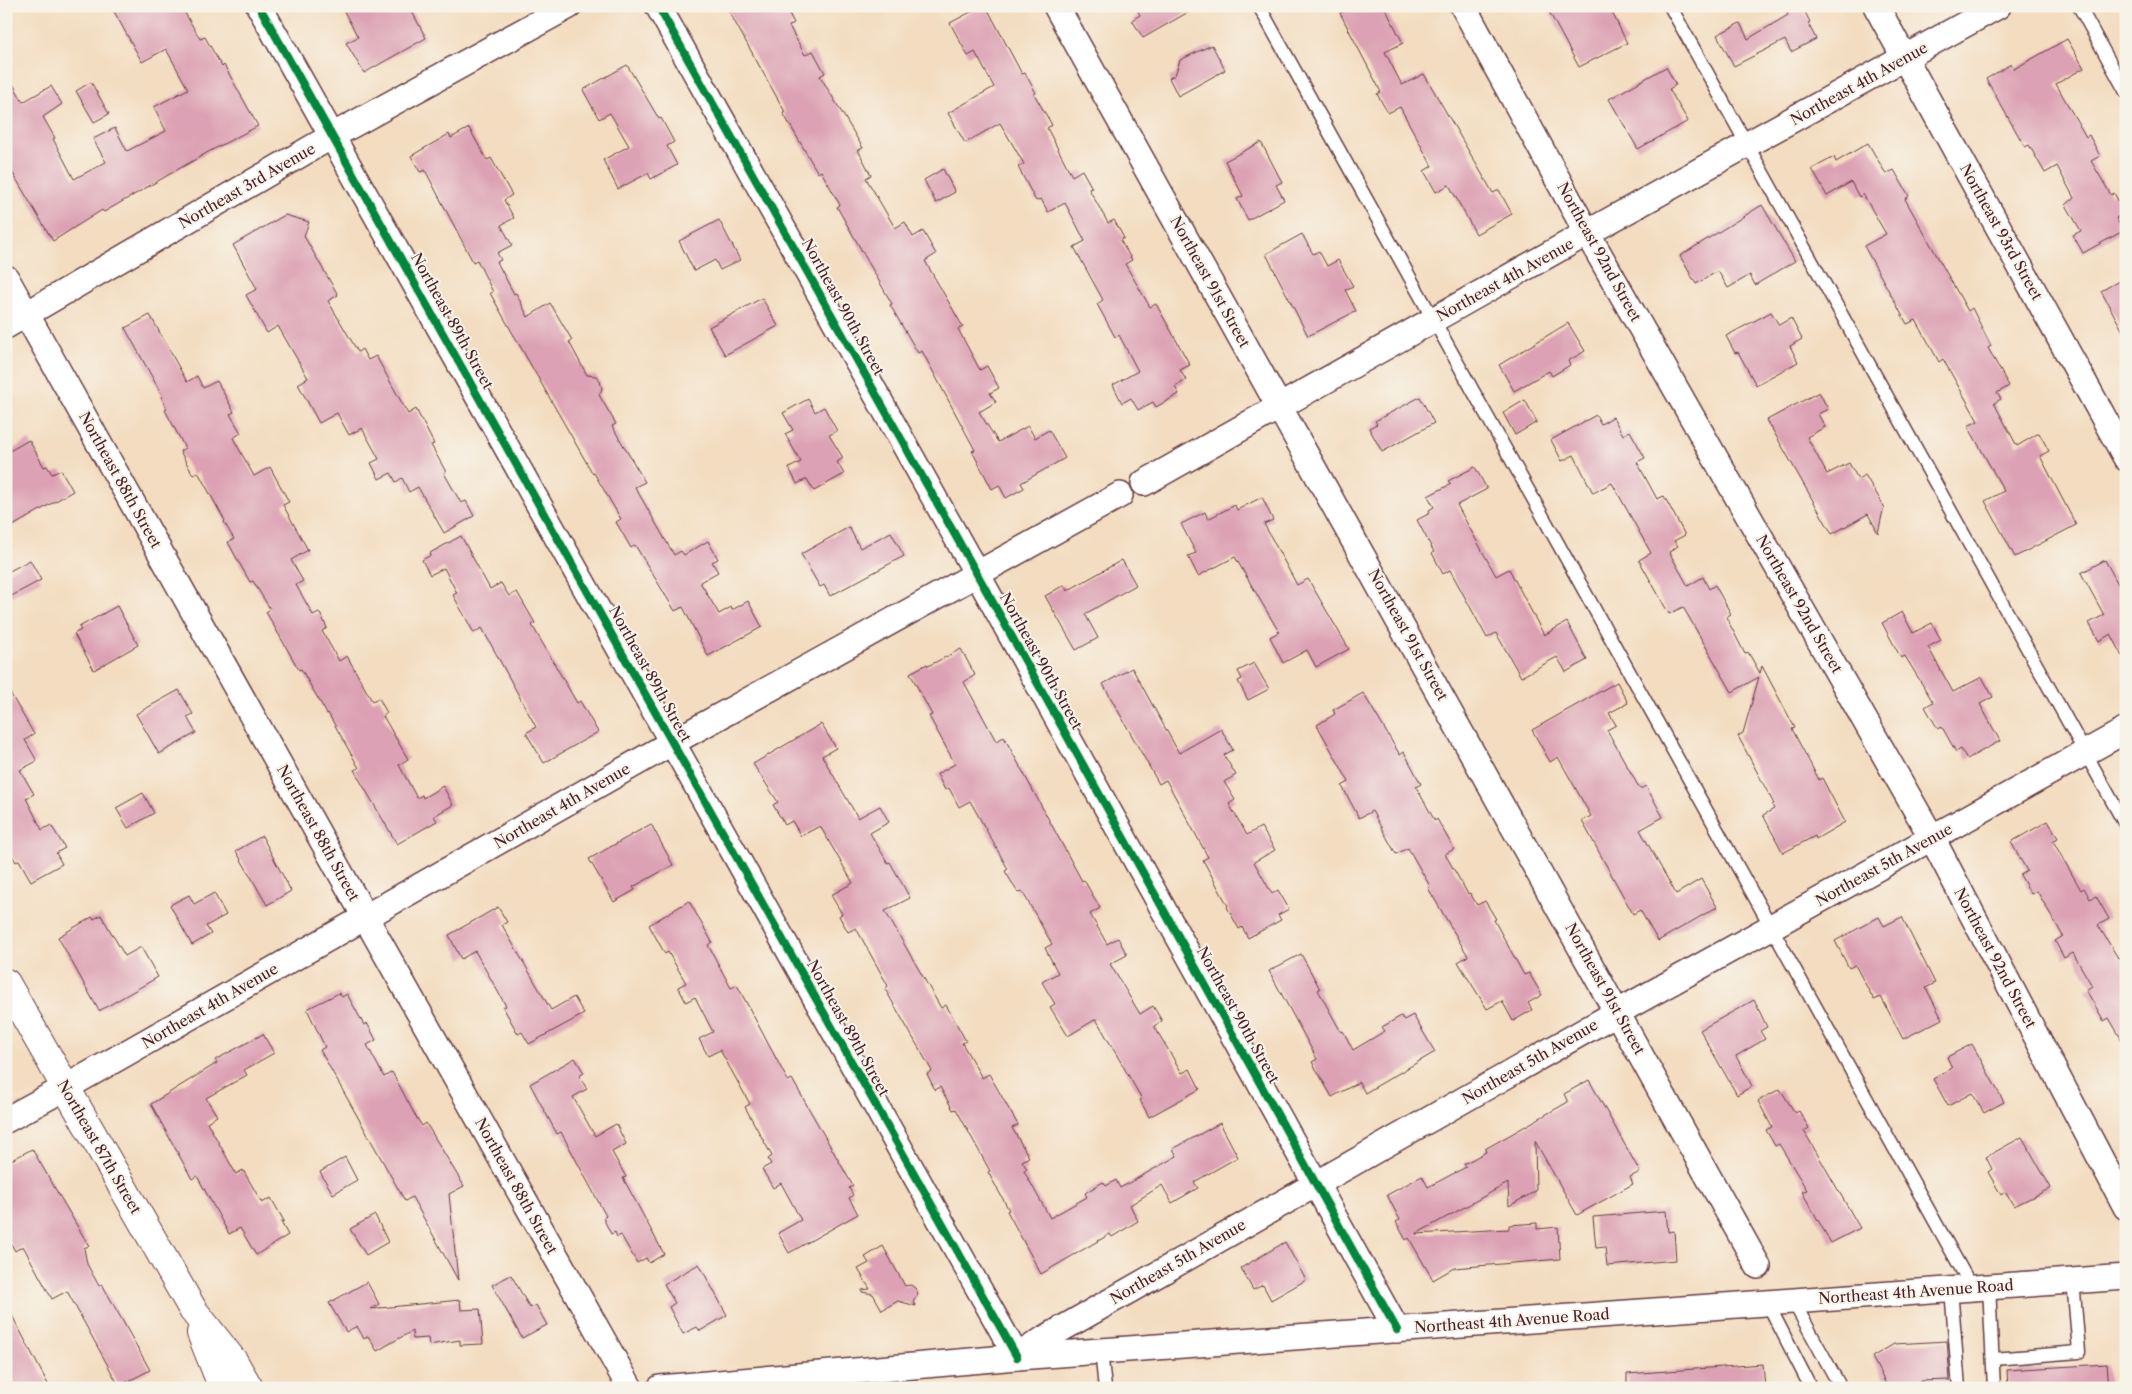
<svg xmlns="http://www.w3.org/2000/svg" width="2132" height="1394" font-family="'Libre Caslon Text',serif">
  <style>
    .building { fill: #dca1b4 }
    .lines { fill: none; stroke-linecap: round; stroke-linejoin: round }
    .service-casing { stroke: #633b41; stroke-width: 15 }
    .minor-casing { stroke: #633b41; stroke-width: 28 }
    .tertiary-casing { stroke: #633b41; stroke-width: 30 }
    .service { stroke: #fff; stroke-width: 12 }
    .minor { stroke: #fff; stroke-width: 25 }
    .tertiary { stroke: #fff; stroke-width: 28 }
    .cycleway-casing { stroke: #f7f3e8; stroke-width: 11 }
    .cycleway { stroke: #00873e; stroke-width: 8 }
    .labels { text-anchor: middle; stroke-width: 4; stroke-linejoin: round; paint-order: stroke }
    .street-label { font-size: 15px; fill: #4a1f2b; stroke: #f7f3e8 }
  </style>
  <rect width="100%" height="100%" fill="#f7f3e8"/>
  <filter id="ink" filterUnits="userSpaceOnUse"><feTurbulence type="fractalNoise" baseFrequency=".02" numOctaves="2"/><feDisplacementMap in="SourceGraphic" scale="10" xChannelSelector="R" yChannelSelector="G"/><feConvolveMatrix kernelMatrix="1 2 1 2 8 2 1 2 1" color-interpolation-filters="sRGB"/></filter>
  <filter id="wash" filterUnits="userSpaceOnUse"><feTurbulence type="fractalNoise" baseFrequency=".0096" numOctaves="4" result="noise"/><feDisplacementMap in="SourceGraphic" scale="20" xChannelSelector="R" yChannelSelector="G"/><feGaussianBlur stdDeviation="1.12" result="paint"/><feColorMatrix in="noise" values="0 0 0 0 0 0 0 0 0 0 0 0 0 0 0 0 0 1.4 0 .05"/><feComposite in="paint" operator="in"/></filter>
  <g filter="url(#wash)">
    <rect width="100%" height="100%" fill="#f3dcbf"/>
    <g id="blocks">
      <g class="building">
        <polygon points="111,6 181,6 200,39 205,37 222,67 224,65 258,126 210,151 104,212 102,210 53,241 6,162 6,72 23,102 51,86 62,104 43,117 55,138 53,139 74,179 106,162 93,139 115,128 127,151 166,131 154,107 188,89 166,49 142,62"/>
        <polygon points="341,6 409,6 426,38 364,73 346,43 358,37"/>
        <polygon points="726,6 785,6 794,23 789,26 805,55 813,51 825,73 820,76 863,148 858,150 871,175 866,178 895,228 905,222 913,237 923,231 936,254 925,261 963,327 958,329 980,370 987,366 999,388 990,393 996,402 979,412 998,442 1028,426 1035,438 1049,430 1065,458 1021,483 1024,488 1006,498 999,485 992,489 972,451 975,450 922,351 918,353 890,305 892,304 837,207 840,205 821,171 818,173 783,113 785,112"/>
        <polygon points="982,6 986,6 1022,74 1025,73 1036,93 1034,94 1052,125 1047,128 1072,176 1082,170 1092,188 1089,189 1108,223 1114,220 1124,238 1120,240 1132,260 1125,264 1150,307 1156,304 1190,365 1180,370 1186,380 1175,387 1179,394 1156,407 1153,402 1138,410 1131,398 1122,403 1113,385 1138,371 1119,335 1115,337 1097,304 1103,300 1074,247 1085,241 1065,203 1048,212 1041,199 1036,201 1018,167 1024,164 1000,123 965,143 948,113 994,87 975,52 968,56 950,23"/>
        <polygon points="1135,6 1199,6 1143,38 1132,20 1140,15"/>
        <polygon points="1354,6 1384,6 1403,43 1385,52 1402,85 1424,74 1493,193 1499,190 1512,214 1476,234 1449,185 1436,192 1424,171 1432,166 1400,107 1388,113 1377,94 1381,92 1340,13"/>
        <polygon points="1546,6 1609,6 1627,43 1579,67"/>
        <polygon points="1783,6 1802,6 1810,22 1808,23 1816,39 1791,52 1785,40 1734,66 1717,35 1740,23 1748,39 1788,15"/>
        <polygon points="2067,39 2084,68 2056,84 2086,137 2089,135 2100,156 2091,161 2111,195 2114,193 2125,213 2116,218 2123,231 2083,253 2073,235 2081,231 2066,205 2074,198 2057,166 2045,173 2029,145 2025,147 1986,79 2011,64 2014,69"/>
        <polygon points="1212,45 1225,70 1178,96 1169,78 1175,75 1180,60"/>
        <polygon points="627,65 659,119 661,118 674,142 667,146 677,165 651,179 648,173 618,189 603,160 629,146 610,113 599,119 583,90"/>
        <polygon points="1666,67 1676,85 1669,89 1688,121 1638,149 1609,99"/>
        <polygon points="91,82 109,114 94,122 76,91"/>
        <polygon points="469,128 487,160 491,158 512,195 504,200 514,218 501,225 512,245 497,253 501,260 497,262 514,294 516,293 528,317 550,303 572,340 569,342 587,375 596,376 600,381 602,389 599,395 616,424 612,426 645,482 635,487 674,555 681,551 684,555 708,541 718,559 712,562 718,572 700,582 719,614 731,607 732,610 748,601 762,627 708,656 683,607 675,611 635,545 631,548 616,522 621,519 594,473 593,474 504,318 490,293 493,292 477,260 473,262 425,170 420,172 411,156 449,134 451,138"/>
        <polygon points="1261,142 1282,182 1276,185 1284,200 1248,220 1237,199 1243,196 1225,161"/>
        <polygon points="1868,143 1886,174 1894,170 1909,196 1905,199 1968,311 1972,308 1991,346 1988,348 2009,386 1997,393 2001,399 1994,403 2017,446 2039,433 2049,451 2040,456 2076,525 2015,557 1985,501 2004,491 1968,426 1978,421 1943,359 1939,362 1916,320 1907,324 1864,246 1886,234 1863,194 1859,197 1851,182 1827,196 1812,169 1834,157 1836,162"/>
        <polygon points="943,169 955,192 936,203 924,180"/>
        <polygon points="1762,205 1795,261 1755,285 1750,275 1728,288 1718,271 1696,284 1680,256"/>
        <polygon points="285,215 309,222 304,236 338,295 328,301 358,352 362,349 368,360 376,356 408,414 416,409 434,444 431,445 446,472 444,473 461,503 466,501 474,516 444,533 418,487 409,492 402,478 396,482 391,473 379,479 371,463 379,459 362,428 349,435 337,413 319,423 298,384 308,378 278,326 267,333 246,295 257,289 233,245"/>
        <polygon points="719,220 740,260 720,270 715,260 694,271 679,241"/>
        <polygon points="1302,234 1313,254 1319,251 1327,266 1338,260 1353,286 1345,290 1356,311 1308,336 1266,254"/>
        <polygon points="2126,277 2126,337 2101,291"/>
        <polygon points="762,298 778,326 725,355 709,327"/>
        <polygon points="1771,312 1779,325 1791,318 1802,339 1790,346 1798,362 1756,385 1738,352 1735,353 1726,336"/>
        <polygon points="150,315 187,382 197,376 203,388 217,381 234,412 230,414 241,433 233,438 254,476 270,467 289,502 283,505 308,550 291,560 303,581 296,585 313,615 319,612 323,619 327,628 322,631 339,661 347,656 372,701 379,698 387,713 383,716 408,759 399,765 417,798 422,795 423,798 443,786 453,805 434,816 437,821 397,844 354,770 359,768 328,713 327,714 301,669 299,670 266,612 270,609 253,581 250,582 237,559 228,542 234,539 224,522 225,521 198,472 193,475 180,451 185,448 165,410 167,409 161,396 162,395 125,328"/>
        <polygon points="1568,323 1585,351 1568,361 1570,365 1552,376 1549,371 1514,391 1499,365"/>
        <polygon points="1819,392 1828,409 1818,414 1825,427 1807,437 1827,474 1849,463 1858,479 1865,475 1884,506 1878,533 1868,514 1832,534 1767,420"/>
        <polygon points="1420,397 1434,423 1382,452 1369,428 1377,424 1375,421"/>
        <polygon points="808,399 815,412 824,407 837,431 829,435 843,458 837,462 844,474 814,491 807,479 797,484 789,468 801,462 785,434 793,430 783,413"/>
        <polygon points="1525,400 1537,422 1515,435 1503,413"/>
        <polygon points="1596,415 1601,424 1613,417 1623,435 1630,431 1645,458 1637,462 1657,499 1664,496 1685,535 1674,541 1678,546 1669,552 1688,586 1703,577 1709,589 1715,585 1731,614 1726,617 1745,654 1748,652 1760,673 1762,666 1795,728 1792,729 1819,780 1822,778 1845,822 1816,839 1815,836 1783,853 1763,815 1774,809 1772,805 1774,804 1738,736 1743,733 1759,677 1732,692 1683,607 1669,614 1639,560 1651,553 1612,483 1593,493 1574,455 1562,461 1551,440"/>
        <polygon points="29,440 44,467 47,466 52,474 61,470 73,491 6,530 6,453"/>
        <polygon points="1475,467 1487,489 1457,505 1496,576 1509,569 1544,635 1567,622 1587,660 1566,672 1557,657 1521,677 1496,633 1487,638 1450,570 1443,574 1432,553 1434,552 1417,520 1430,513 1429,510 1434,507 1428,496 1451,484 1448,481"/>
        <polygon points="1262,497 1273,520 1264,524 1297,585 1308,579 1349,649 1316,667 1307,650 1283,663 1270,637 1279,632 1235,557 1198,576 1188,556 1196,553 1181,524 1205,512 1208,519 1235,505 1237,510"/>
        <polygon points="849,527 860,548 891,532 904,556 830,596 824,585 820,587 801,554"/>
        <polygon points="461,536 490,589 501,583 509,596 517,592 535,623 532,625 577,703 580,701 598,732 544,763 526,733 536,727 482,628 474,633 453,595 457,593 444,568 430,575 422,560 431,555 430,553"/>
        <polygon points="30,560 41,580 6,599 6,573"/>
        <polygon points="1122,560 1136,585 1085,614 1098,638 1076,650 1045,596 1064,585 1067,591"/>
        <polygon points="2105,560 2126,599 2126,662 2111,634 2099,641 2089,623 2104,615 2081,573"/>
        <polygon points="117,606 138,645 94,670 74,634 81,630 79,627"/>
        <polygon points="1902,612 1913,633 1932,623 1941,640 1928,647 1953,692 1982,677 1993,697 1980,704 2000,741 1967,759 1961,749 1956,752 1942,727 1938,729 1925,707 1933,702 1905,656 1901,658 1882,623"/>
        <polygon points="961,649 975,675 964,682 996,741 1004,737 1082,881 1084,880 1100,908 1090,914 1107,944 1118,938 1127,955 1110,964 1140,1014 1153,1006 1162,1021 1154,1026 1182,1073 1190,1069 1200,1089 1149,1117 1140,1100 1142,1099 1096,1019 1068,1036 1050,1007 1055,1004 1042,982 1058,973 1045,948 1052,944 1022,891 1018,893 1005,871 1008,869 970,801 959,807 949,788 945,790 937,774 955,764 929,716 932,715 910,673 927,664 928,666"/>
        <polygon points="1254,663 1269,689 1248,700 1238,681 1242,679 1238,671"/>
        <polygon points="1132,668 1179,753 1221,729 1233,750 1224,755 1236,775 1224,782 1235,800 1229,804 1247,835 1261,827 1275,850 1254,862 1272,894 1278,890 1289,909 1278,915 1281,920 1248,938 1242,927 1239,929 1227,907 1228,906 1203,860 1208,857 1166,780 1159,784 1103,684"/>
        <polygon points="1617,682 1628,703 1609,713 1616,725 1607,730 1640,789 1646,786 1663,817 1640,830 1676,894 1701,879 1717,907 1658,941 1640,910 1633,914 1582,821 1591,816 1558,757 1550,762 1532,730"/>
        <polygon points="6,686 34,734 25,740 37,761 20,770 34,794 26,798 42,830 51,825 65,848 56,853 62,864 31,881 19,860 16,862 6,846"/>
        <polygon points="179,690 193,714 187,717 196,733 159,754 136,714"/>
        <polygon points="1363,693 1400,755 1404,752 1421,784 1416,787 1435,821 1437,819 1454,849 1445,854 1468,894 1470,893 1477,905 1485,901 1496,919 1494,920 1524,975 1529,973 1542,995 1528,1003 1532,1010 1513,1021 1502,1001 1487,1009 1458,962 1468,956 1428,888 1430,886 1408,848 1396,854 1372,811 1359,818 1342,786 1349,782 1317,725 1335,714 1333,710"/>
        <polygon points="821,724 836,748 822,756 858,818 880,806 889,822 870,833 888,863 890,862 910,898 885,911 941,1008 946,1005 966,1041 962,1043 982,1078 989,1074 1018,1125 1012,1128 1029,1157 1022,1161 1027,1169 1024,1171 1050,1218 1087,1197 1085,1193 1103,1182 1106,1186 1116,1180 1120,1188 1177,1156 1173,1149 1220,1123 1238,1157 1194,1182 1198,1188 1172,1203 1162,1185 1130,1205 1138,1221 1112,1237 1110,1234 1041,1274 1007,1211 1009,1210 988,1172 990,1171 956,1109 953,1110 940,1087 935,1090 927,1074 932,1071 885,989 888,986 856,928 848,932 839,916 842,914 831,895 853,883 820,826 801,836 792,821 785,825 773,805 778,802 753,764"/>
        <polygon points="143,793 154,813 128,828 116,808"/>
        <polygon points="2048,821 2058,838 2053,841 2081,890 2084,888 2090,899 2096,896 2109,919 2098,925 2118,958 2126,954 2126,1047 2109,1018 2104,1021 2086,990 2092,986 2073,953 2064,958 2055,941 2063,936 2037,891 2031,894 2020,875 2027,871 2011,842"/>
        <polygon points="651,824 673,865 633,887 635,890 614,902 589,859"/>
        <polygon points="262,836 291,891 267,905 236,851"/>
        <polygon points="214,893 226,915 206,926 211,934 192,945 170,905 189,895 194,904"/>
        <polygon points="689,901 712,942 708,945 731,988 737,985 788,1081 792,1079 853,1186 849,1188 853,1195 849,1198 858,1214 789,1253 778,1233 801,1220 781,1183 773,1188 762,1169 771,1164 768,1159 772,1156 745,1107 750,1104 720,1050 708,1056 699,1039 713,1032 695,997 686,1002 678,987 686,983 668,952 665,954 649,925"/>
        <polygon points="498,907 507,922 502,925 551,1010 574,997 584,1014 529,1044 522,1032 518,1034 503,1007 506,1006 475,951 461,959 449,935"/>
        <polygon points="101,915 125,956 141,947 158,977 99,1011 58,937 92,917 94,919"/>
        <polygon points="1879,917 1884,926 1902,917 1935,983 1926,988 1942,1019 1903,1039 1881,997 1874,1000 1855,965 1849,968 1835,941"/>
        <polygon points="1301,954 1320,989 1318,990 1341,1032 1343,1031 1353,1050 1385,1031 1382,1027 1401,1016 1404,1020 1413,1015 1435,1052 1365,1093 1359,1082 1332,1097 1312,1062 1317,1059 1269,971"/>
        <polygon points="339,993 342,997 347,994 364,1025 367,1023 376,1040 367,1045 384,1077 392,1072 415,1115 422,1126 426,1123 464,1186 449,1194 458,1280 412,1197 405,1201 320,1050 325,1047 307,1009"/>
        <polygon points="1754,1000 1767,1027 1760,1031 1765,1039 1736,1056 1752,1086 1737,1095 1700,1030"/>
        <polygon points="263,1034 274,1053 244,1070 247,1075 206,1098 217,1116 207,1122 236,1174 243,1170 262,1203 271,1198 284,1221 281,1222 288,1235 256,1255 240,1228 229,1234 197,1176 192,1179 151,1104 217,1063 215,1060"/>
        <polygon points="1972,1044 2004,1102 1984,1113 1972,1093 1948,1106 1933,1079 1952,1068 1947,1057"/>
        <polygon points="575,1058 584,1073 579,1076 587,1089 573,1097 595,1136 616,1124 626,1144 612,1152 626,1177 623,1178 664,1254 649,1263 646,1258 637,1263 621,1235 617,1237 615,1232 611,1234 603,1218 606,1216 561,1132 557,1134 530,1084"/>
        <polygon points="1589,1080 1640,1172 1630,1177 1633,1184 1577,1215 1535,1141 1536,1191 1509,1206 1508,1183 1416,1234 1509,1229 1509,1225 1537,1223 1537,1229 1558,1227 1560,1259 1454,1268 1433,1280 1409,1238 1406,1240 1396,1222 1400,1220 1387,1195 1422,1176 1428,1187 1466,1167 1464,1164 1486,1152 1485,1149 1568,1102 1564,1094"/>
        <polygon points="1780,1089 1795,1113 1799,1111 1809,1128 1804,1131 1860,1228 1831,1243 1802,1192 1807,1190 1779,1144 1775,1146 1766,1130 1772,1127 1758,1101"/>
        <polygon points="2022,1137 2051,1188 2014,1206 2005,1192 2001,1195 1988,1172 1992,1169 1986,1157"/>
        <polygon points="32,1149 89,1246 84,1248 87,1264 99,1286 102,1284 150,1370 119,1386 67,1291 52,1299 23,1246 15,1251 6,1235 6,1163"/>
        <polygon points="345,1157 357,1180 333,1194 320,1172"/>
        <polygon points="1666,1211 1668,1232 1674,1231 1676,1260 1607,1266 1605,1247 1596,1248 1593,1217"/>
        <polygon points="375,1215 388,1242 366,1255 350,1229"/>
        <polygon points="1285,1242 1306,1280 1271,1300 1263,1285 1253,1290 1241,1268"/>
        <polygon points="883,1246 905,1286 911,1285 916,1289 918,1294 913,1302 916,1306 898,1301 882,1310 873,1294 862,1292 862,1290 870,1289 858,1269 869,1263 865,1257"/>
        <polygon points="699,1264 727,1315 700,1331 697,1327 683,1334 669,1307 675,1303 664,1284"/>
        <polygon points="511,1275 530,1308 536,1305 547,1325 522,1338 492,1285"/>
        <polygon points="367,1282 379,1304 370,1309 460,1300 461,1310 480,1309 483,1344 460,1345 460,1340 429,1345 428,1338 413,1339 412,1331 377,1351 368,1336 364,1339 357,1326 346,1332 329,1303"/>
        <polygon points="6,1304 50,1388 6,1388"/>
        <polygon points="1947,1341 1950,1380 1920,1381 1924,1388 1888,1388 1872,1357 1894,1344"/>
        <polygon points="1763,1364 1765,1388 1627,1388 1627,1374"/>
        <polygon points="2107,1364 2109,1388 2008,1388 2007,1370"/>
      </g>
    </g>
  </g>
  <g filter="url(#ink)">
    <use href="#blocks" fill-opacity="0" stroke="#633b41" stroke-width="1"/>
    <g class="lines">
      <defs>
        <g id="service">
          <polyline points="1259,6 1972,1288"/>
          <polyline points="1670,6 2126,826"/>
          <polyline points="2079,6 2126,92"/>
          <polyline points="1989,1286 1994,1388"/>
          <polyline points="1951,1289 1959,1388"/>
          <polyline points="1793,1301 1841,1388"/>
          <polyline points="1767,1302 1811,1388"/>
          <polyline points="1101,1351 1105,1388"/>
          <polyline points="1993,1359 2079,1352 2073,1280"/>
        </g>
        <g id="minor">
          <polyline points="259,6 1017,1357"/>
          <polyline points="658,6 977,574 1397,1330"/>
          <polyline points="1056,6 1758,1266"/>
          <polyline points="1463,6 1587,233 1932,838 2126,1207"/>
          <polyline points="1876,6 2126,458"/>
          <polyline points="6,278 630,1388"/>
          <polyline points="6,326 332,136 569,6"/>
          <polyline points="1144,483 1587,233 1998,6"/>
          <polyline points="6,1120 65,1088 673,742 1120,495"/>
          <polyline points="1019,1355 1044,1339 1618,1012 2126,730"/>
          <polyline points="660,1388 1017,1357 2126,1277"/>
        </g>
        <g id="tertiary">
          <polyline points="6,983 193,1310 234,1362 249,1388"/>
          <polyline points="201,1333 223,1388"/>
        </g>
      </defs>
      <use href="#service" class="service-casing"/>
      <use href="#minor" class="minor-casing"/>
      <use href="#tertiary" class="tertiary-casing"/>
      <use href="#service" class="service"/>
      <use href="#minor" class="minor"/>
      <use href="#tertiary" class="tertiary"/>
      <defs>
        <g id="cycleway">
          <polyline points="259,6 1017,1357"/>
          <polyline points="658,6 977,574 1397,1330"/>
        </g>
      </defs>
      <use href="#cycleway" class="cycleway-casing"/>
      <use href="#cycleway" class="cycleway"/>
    </g>
  </g>
  <g class="labels">
    <g class="street-label">
      <text transform="translate(1859 84) rotate(-29)" y="5">Northeast 4th Avenue</text>
      <text transform="translate(247 186) rotate(-30)" y="5">Northeast 3rd Avenue</text>
      <text transform="translate(2001 232) rotate(61)" y="5">Northeast 93rd Street</text>
      <text transform="translate(1599 252) rotate(61)" y="5">Northeast 92nd Street</text>
      <text transform="translate(1505 280) rotate(-29)" y="5">Northeast 4th Avenue</text>
      <text transform="translate(1210 282) rotate(61)" y="5">Northeast 91st Street</text>
      <text transform="translate(843 307) rotate(61)" y="5">Northeast 90th Street</text>
      <text transform="translate(452 321) rotate(61)" y="5">Northeast 89th Street</text>
      <text transform="translate(120 480) rotate(61)" y="5">Northeast 88th Street</text>
      <text transform="translate(1799 604) rotate(60)" y="5">Northeast 92nd Street</text>
      <text transform="translate(1408 635) rotate(61)" y="5">Northeast 91st Street</text>
      <text transform="translate(1041 661) rotate(61)" y="5">Northeast 90th Street</text>
      <text transform="translate(650 674) rotate(61)" y="5">Northeast 89th Street</text>
      <text transform="translate(562 806) rotate(-30)" y="5">Northeast 4th Avenue</text>
      <text transform="translate(318 833) rotate(61)" y="5">Northeast 88th Street</text>
      <text transform="translate(1884 865) rotate(-29)" y="5">Northeast 5th Avenue</text>
      <text transform="translate(1995 958) rotate(62)" y="5">Northeast 92nd Street</text>
      <text transform="translate(1605 989) rotate(61)" y="5">Northeast 91st Street</text>
      <text transform="translate(210 1006) rotate(-30)" y="5">Northeast 4th Avenue</text>
      <text transform="translate(1238 1015) rotate(61)" y="5">Northeast 90th Street</text>
      <text transform="translate(848 1028) rotate(61)" y="5">Northeast 89th Street</text>
      <text transform="translate(1530 1062) rotate(-30)" y="5">Northeast 5th Avenue</text>
      <text transform="translate(99 1147) rotate(60)" y="5">Northeast 87th Street</text>
      <text transform="translate(516 1186) rotate(61)" y="5">Northeast 88th Street</text>
      <text transform="translate(1178 1262) rotate(-30)" y="5">Northeast 5th Avenue</text>
      <text transform="translate(1916 1292) rotate(-4)" y="5">Northeast 4th Avenue Road</text>
      <text transform="translate(1512 1321) rotate(-4)" y="5">Northeast 4th Avenue Road</text>
    </g>
  </g>
  <rect width="2132" height="1394" fill="none" stroke="#f7f3e8" stroke-width="25"/>
</svg>
